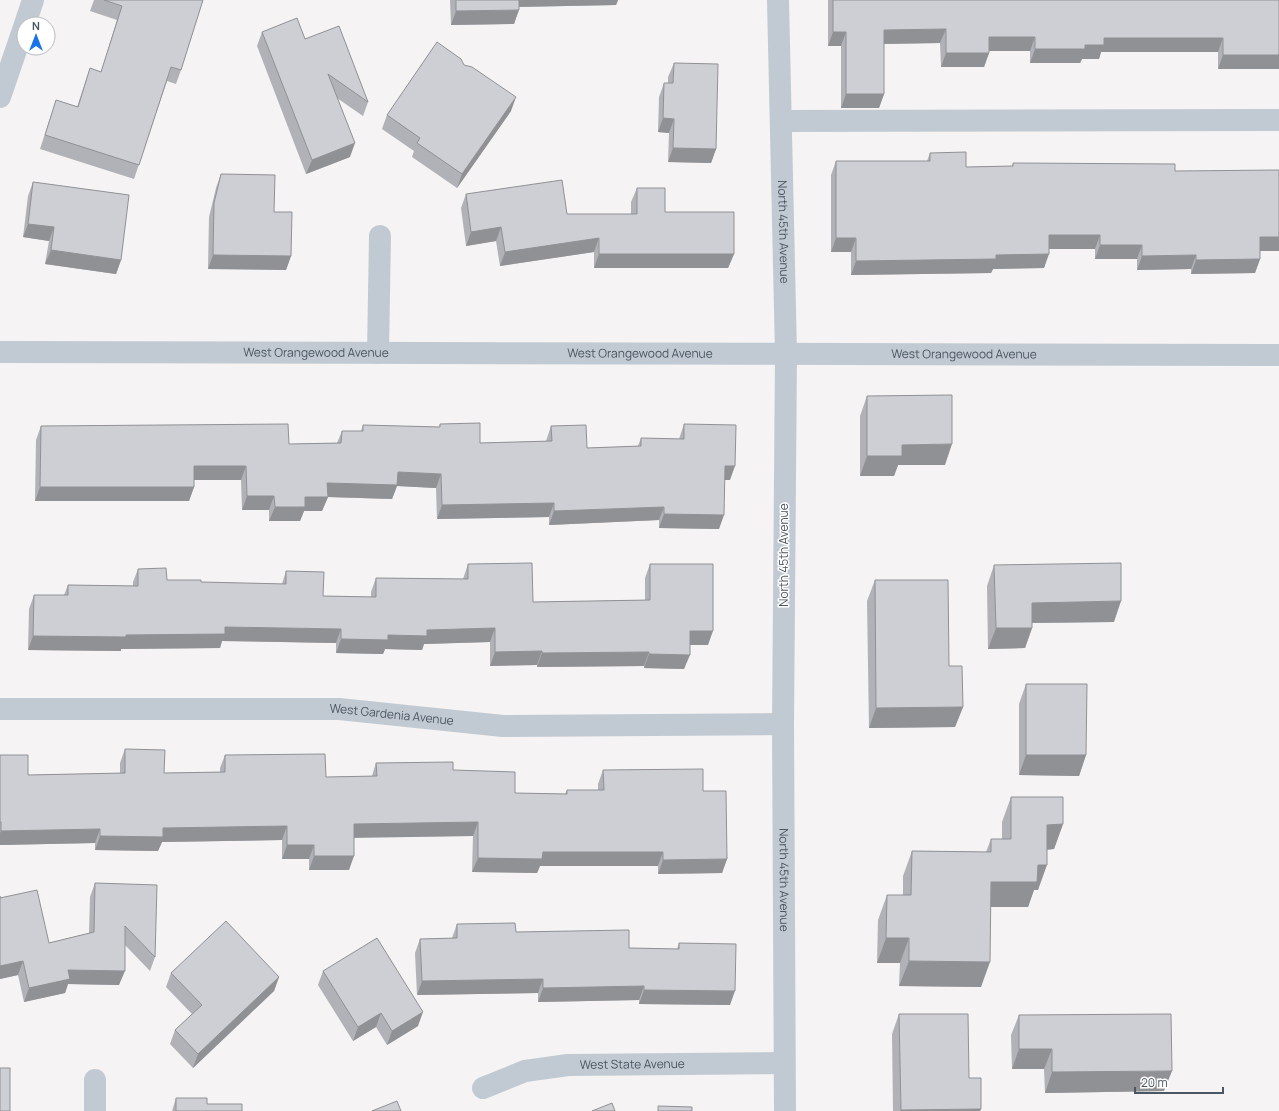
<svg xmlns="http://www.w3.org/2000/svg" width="1279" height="1111" font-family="Manrope,sans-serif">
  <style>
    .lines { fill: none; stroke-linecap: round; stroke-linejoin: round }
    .minor { stroke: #c1cad2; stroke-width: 22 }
    .wall { fill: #b0b2b7 }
    .shaded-wall { fill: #909195 }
    .building { fill: #cdcfd5; stroke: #909195 }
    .labels { text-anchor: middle; stroke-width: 3; stroke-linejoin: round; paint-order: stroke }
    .street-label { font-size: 12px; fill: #4a5661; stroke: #fff }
  </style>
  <rect width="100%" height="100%" fill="#f5f3f3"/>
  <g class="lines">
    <g class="minor">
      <path id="s1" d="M778,0l8,354 -3,370 2,387"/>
      <polyline points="25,24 33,0"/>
      <polyline points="0,97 24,27"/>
      <polyline points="781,121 1279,120"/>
      <path id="s2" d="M0,352l1279,3"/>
      <polyline points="378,353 380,236"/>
      <path id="s3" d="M0,709h339l164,17 280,-2"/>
      <path id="s4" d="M483,1088l42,-17 43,-6 216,-2"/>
      <polyline points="95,1111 95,1080"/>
    </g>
  </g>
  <g class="wall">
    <polygon points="94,0 203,0 181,70 176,84 167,81 134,179 40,149 56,100 77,107 90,68 101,72 117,20 90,11"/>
    <polygon points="450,0 618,0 616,5 519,7 514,24 451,25"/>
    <polygon points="828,0 1279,0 1279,69 1218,69 1218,52 1101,52 1099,59 1082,59 1080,63 1030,63 1030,51 989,51 989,53 984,67 941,67 940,43 884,44 884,94 879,108 841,108 841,46 828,46"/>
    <polygon points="262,32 305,39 368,102 363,116 337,98 350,157 306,174 257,46"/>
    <polygon points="674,63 716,149 711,163 668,162 669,133 658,132 659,97 664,83 668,83 668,77"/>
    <polygon points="464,65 511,111 457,188 412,157 414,151 382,129 387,115"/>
    <polygon points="930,153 966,167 1012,166 1013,163 1175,171 1279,251 1260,251 1260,259 1255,273 1191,274 1191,269 1137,270 1137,259 1095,259 1095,249 1049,249 1044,268 993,269 991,273 851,275 851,252 831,252 831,175 836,161 927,161"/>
    <polygon points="221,174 274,212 291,256 286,270 208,269 209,217 216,188"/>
    <polygon points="33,182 121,260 116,274 45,264 49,241 23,237 28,196"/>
    <polygon points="637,188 665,212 734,254 728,268 594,268 594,252 500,266 496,241 466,246 461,208 466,194 567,214 631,214 631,202"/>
    <polygon points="867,396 945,465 898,465 894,476 860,476 860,416"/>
    <polygon points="440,424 480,443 546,441 551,426 587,448 638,446 641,438 679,439 684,424 730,480 724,480 719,529 659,528 659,520 549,525 549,517 437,519 436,488 397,486 392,499 328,497 322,511 304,511 300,521 269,521 269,510 242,510 241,480 194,480 194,487 189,501 35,501 36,440 41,426 289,444 337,443 342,431 361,431 363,425 439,427"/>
    <polygon points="468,564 533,602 645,600 645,578 650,564 708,645 690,645 684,669 644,668 644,666 537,667 537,665 490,666 490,642 424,644 422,650 385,649 383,654 336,653 336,643 222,641 220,648 121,649 121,651 28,650 29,609 34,595 64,595 68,585 133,586 133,582 138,569 167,580 201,582 282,584 286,571 323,596 371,597 371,592 376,578 463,579"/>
    <polygon points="994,565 1114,622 1032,623 1032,628 1025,648 988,649 987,586"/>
    <polygon points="875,580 949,666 963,707 955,727 869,728 867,601"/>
    <polygon points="1026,684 1086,755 1079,776 1019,775 1019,704"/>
    <polygon points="125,749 164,773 220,772 220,768 225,755 326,777 372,776 376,763 453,770 515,793 565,794 567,790 598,790 598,784 603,770 703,791 727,859 722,873 658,874 658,866 540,866 537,873 472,872 473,836 354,837 349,870 309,870 309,859 282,859 282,840 162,842 158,851 95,850 95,843 0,845 0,755 28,775 120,773 120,763"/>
    <polygon points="1011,797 1063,824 1054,849 1047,850 1038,890 1034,890 1028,907 991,907 981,987 899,986 900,963 877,963 878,920 887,895 903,895 903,876 912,851 986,852 991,839 1002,839 1002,822"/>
    <polygon points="95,883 155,957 150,971 125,945 119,985 68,984 65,993 24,1002 18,975 0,979 0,896 0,898 49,943 89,933 90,897"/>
    <polygon points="457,924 629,948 677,949 679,943 730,1005 639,1004 639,1000 538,1002 538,993 417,995 415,953 420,939 452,938"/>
    <polygon points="323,971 418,1026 387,1045 376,1027 353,1041 318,985"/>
    <polygon points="171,973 279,977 274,991 193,1068 170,1044 175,1030 192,1014 166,987"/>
    <polygon points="899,1014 969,1078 981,1109 980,1111 893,1111 892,1034"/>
    <polygon points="1019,1015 1164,1091 1045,1093 1044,1069 1012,1069 1011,1035"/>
    <polygon points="176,1098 207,1104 242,1111 172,1111"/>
  </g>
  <g class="shaded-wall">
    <polygon points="517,0 618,0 616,5 514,7"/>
    <polygon points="519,10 514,24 451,25 456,11"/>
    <polygon points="946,29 940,43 879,44 884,30"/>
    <polygon points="833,32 846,32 841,46 828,46"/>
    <polygon points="989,37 1035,37 1030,51 984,51"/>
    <polygon points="1104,38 1223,38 1218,52 1101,52 1099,59 1082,59 1080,63 1030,63 1035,49 1085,45"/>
    <polygon points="946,53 989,53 984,67 941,67"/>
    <polygon points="1223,55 1279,55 1279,69 1218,69"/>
    <polygon points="846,94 884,94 879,108 841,108"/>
    <polygon points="516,97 511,111 457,188 462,174"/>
    <polygon points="663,118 674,119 669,133 658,132"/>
    <polygon points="355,143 350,157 306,174 312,160"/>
    <polygon points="673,148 716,149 711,163 668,162"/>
    <polygon points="28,224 54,227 49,241 23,237"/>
    <polygon points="501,227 496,241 466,246 471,232"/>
    <polygon points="1049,235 1100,235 1095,249 1044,249"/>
    <polygon points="1260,237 1279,237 1279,251 1255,251"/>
    <polygon points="599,238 594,252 500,266 505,252"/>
    <polygon points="836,238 856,238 851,252 831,252"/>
    <polygon points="1100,245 1142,245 1137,259 1095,259"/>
    <polygon points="51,250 121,260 116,274 45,264"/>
    <polygon points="599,254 734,254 728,268 594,268"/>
    <polygon points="1049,254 1044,268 993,269 991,273 851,275 856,261 996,255"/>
    <polygon points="213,255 291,256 286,270 208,269"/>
    <polygon points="1196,255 1191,269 1137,270 1142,256"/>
    <polygon points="1260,259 1255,273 1191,274 1196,260"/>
    <polygon points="952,444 945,465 898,465 894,476 860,476 867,456 902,445"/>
    <polygon points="194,466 246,466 241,480 189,480"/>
    <polygon points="725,466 735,466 730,480 719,480"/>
    <polygon points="398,472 441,474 436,488 397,486 392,499 328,497 322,511 304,511 300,521 269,521 275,507 327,483"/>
    <polygon points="40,487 194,487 189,501 35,501"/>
    <polygon points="247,496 274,496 269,510 242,510"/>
    <polygon points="554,503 549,517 437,519 442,505"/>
    <polygon points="664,507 659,520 549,525 554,511"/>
    <polygon points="664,514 724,515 719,529 659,528"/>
    <polygon points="1121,601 1114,622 1024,623 1032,603"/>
    <polygon points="225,627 341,629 336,643 222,641 220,648 121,649 121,651 28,650 33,636 126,635"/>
    <polygon points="495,628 490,642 424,644 422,650 385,649 383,654 336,653 341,639 388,635 427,630"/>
    <polygon points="996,628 1032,628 1025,648 988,649"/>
    <polygon points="690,631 713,631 708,645 685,645"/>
    <polygon points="542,651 537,665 490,666 495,652"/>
    <polygon points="649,652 644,666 537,667 542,653"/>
    <polygon points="649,654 690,655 684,669 644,668"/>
    <polygon points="963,707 955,727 869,728 876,708"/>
    <polygon points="1026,755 1086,755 1079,776 1019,775"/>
    <polygon points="478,822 473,836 349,838 354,824"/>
    <polygon points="1063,824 1054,849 1038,850 1047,825"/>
    <polygon points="287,826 282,840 162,842 158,851 95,850 100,836 163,828"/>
    <polygon points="100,829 95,843 0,845 0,833 1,831"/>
    <polygon points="287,845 314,845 309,859 282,859"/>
    <polygon points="543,852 663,852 658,866 540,866 537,873 472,872 478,858"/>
    <polygon points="314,856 354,856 349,870 309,870"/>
    <polygon points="727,859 722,873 658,874 663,860"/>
    <polygon points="1038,865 1047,865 1038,890 1034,890 1028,907 982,907 991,882"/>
    <polygon points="886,938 909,938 900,963 877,963"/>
    <polygon points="23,961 18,975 0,979 0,966"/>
    <polygon points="909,961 990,962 981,987 899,986"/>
    <polygon points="68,970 125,971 119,985 68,984 65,993 24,1002 29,988"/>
    <polygon points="279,977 274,991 193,1068 198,1054"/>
    <polygon points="543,979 538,993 417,995 422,981"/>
    <polygon points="644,986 639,1000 538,1002 543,988"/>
    <polygon points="644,990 735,991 730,1005 639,1004"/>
    <polygon points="423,1012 418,1026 387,1045 392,1031"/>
    <polygon points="381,1013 376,1027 353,1041 358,1027"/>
    <polygon points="1019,1049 1052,1049 1044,1069 1012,1069"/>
    <polygon points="1172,1071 1164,1091 1045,1093 1052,1072"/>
    <polygon points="981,1109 980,1111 900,1111 901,1110"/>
  </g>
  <g class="building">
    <polygon points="104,0 203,0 181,70 171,67 139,165 45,135 56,100 78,107 90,68 101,72 122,6"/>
    <polygon points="456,0 519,0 519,10 456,11"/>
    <polygon points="833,0 1279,0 1279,55 1223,55 1223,38 1104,38 1104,45 1085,45 1085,49 1035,49 1035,37 989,37 989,53 946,53 946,29 884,30 884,94 846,94 846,32 833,32"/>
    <polygon points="297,18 305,39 339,26 368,102 328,74 355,143 312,160 262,32"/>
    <polygon points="437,42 461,59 464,65 472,67 516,97 462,174 417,143 420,138 387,115"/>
    <polygon points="674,63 718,64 716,149 673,148 674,119 663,118 664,83 673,83"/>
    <polygon points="966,152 966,167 1013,166 1013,163 1175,164 1175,171 1279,170 1279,237 1260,237 1260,259 1196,260 1196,255 1142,256 1142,245 1100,245 1100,235 1049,235 1049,254 996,255 996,259 856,261 856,238 836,238 836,161 930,161 930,153"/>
    <polygon points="221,174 275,175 274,212 292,212 291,256 213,255 214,203"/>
    <polygon points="562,180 567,214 637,214 637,188 665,188 665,212 734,212 734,254 599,254 599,238 505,252 501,227 471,232 466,194"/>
    <polygon points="33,182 129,195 121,260 51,250 54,227 28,224"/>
    <polygon points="952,395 952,444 902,445 902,456 867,456 867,396"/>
    <polygon points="480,423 480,443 552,441 551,426 586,425 587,448 641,446 641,438 684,439 684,424 736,425 735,466 725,466 724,515 664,514 664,507 554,511 554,503 442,505 441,474 398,472 397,485 327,483 328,497 305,497 305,507 275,507 274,496 247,496 246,466 194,466 194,487 40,487 41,426 288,424 289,444 341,443 342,431 363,431 363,425 440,427 440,424"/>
    <polygon points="532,563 533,602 650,600 650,564 713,564 713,631 690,631 690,655 649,654 649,652 542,653 542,651 495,652 495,628 427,630 427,636 388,635 388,640 341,639 341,629 225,627 225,634 126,635 126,637 33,636 34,595 68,595 68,585 138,586 138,569 166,568 167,580 201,580 201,582 286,584 286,571 324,572 323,596 376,597 376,578 468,579 468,564"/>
    <polygon points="1121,563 1121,601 1032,603 1032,628 996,628 994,565"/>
    <polygon points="875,580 948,580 949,666 962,666 963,707 876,708"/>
    <polygon points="1026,684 1087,684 1086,755 1026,755"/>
    <polygon points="125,749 165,750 164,773 225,772 225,755 325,754 326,777 377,776 376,763 453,762 453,770 515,772 515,793 567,794 567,790 604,790 603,770 703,769 703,791 726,791 727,859 663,860 663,852 543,852 542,859 478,858 478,822 354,824 354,856 314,856 314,845 287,845 287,826 163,828 163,837 100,836 100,829 1,831 1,822 0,822 0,755 28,755 28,775 125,773"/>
    <polygon points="1011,797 1063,797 1063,824 1047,825 1047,865 1038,865 1037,882 991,882 990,962 909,961 909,938 886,938 887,895 911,895 912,851 991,852 991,839 1011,839"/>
    <polygon points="95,883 157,885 155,957 125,926 125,971 68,970 70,979 29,988 23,961 0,966 0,896 0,898 37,890 49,943 94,932"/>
    <polygon points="226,921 279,977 198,1054 175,1030 202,1005 171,973"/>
    <polygon points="515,923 516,932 629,930 629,948 679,949 679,943 736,944 735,991 644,990 644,986 543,988 543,979 422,981 420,939 457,938 457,924"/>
    <polygon points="377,938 423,1012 392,1031 381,1013 358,1027 323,971"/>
    <polygon points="899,1014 968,1014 969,1078 981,1078 981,1109 901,1110"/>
    <polygon points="1171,1014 1172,1071 1052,1072 1052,1049 1019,1049 1019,1015"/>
    <rect x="0" y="1068" width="10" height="43"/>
    <polygon points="176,1098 207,1098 207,1104 242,1104 242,1111 176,1111"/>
    <polygon points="397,1101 401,1111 372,1111"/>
    <polygon points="612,1103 615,1111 592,1111"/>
    <polygon points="658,1106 692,1107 692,1111 658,1111"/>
  </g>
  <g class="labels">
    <g class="street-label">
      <text dy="4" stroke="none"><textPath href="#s1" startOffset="232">North 45th Avenue</textPath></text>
      <text dy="4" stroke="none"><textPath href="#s2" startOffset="316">West Orangewood Avenue</textPath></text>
      <text dy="4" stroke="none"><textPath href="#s2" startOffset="640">West Orangewood Avenue</textPath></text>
      <text dy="4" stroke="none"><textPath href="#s2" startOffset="964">West Orangewood Avenue</textPath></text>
      <text transform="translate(784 555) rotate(-90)" y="4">North 45th Avenue</text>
      <text dy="4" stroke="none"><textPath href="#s3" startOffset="392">West Gardenia Avenue</textPath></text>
      <text dy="4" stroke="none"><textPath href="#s1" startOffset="880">North 45th Avenue</textPath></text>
      <text dy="4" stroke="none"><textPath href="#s4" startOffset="153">West State Avenue</textPath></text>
    </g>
  </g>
  <g transform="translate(36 36)"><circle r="19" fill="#ffffff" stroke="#b7bbc0"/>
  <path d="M0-3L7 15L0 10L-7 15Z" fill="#1a73e8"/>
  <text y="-6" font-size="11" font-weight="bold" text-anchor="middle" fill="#4a5661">N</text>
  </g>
  <path d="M1135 1087v6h88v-6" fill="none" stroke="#4a5661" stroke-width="2"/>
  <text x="1141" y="1087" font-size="12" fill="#4a5661" stroke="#ffffff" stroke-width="3" paint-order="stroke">20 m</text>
</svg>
